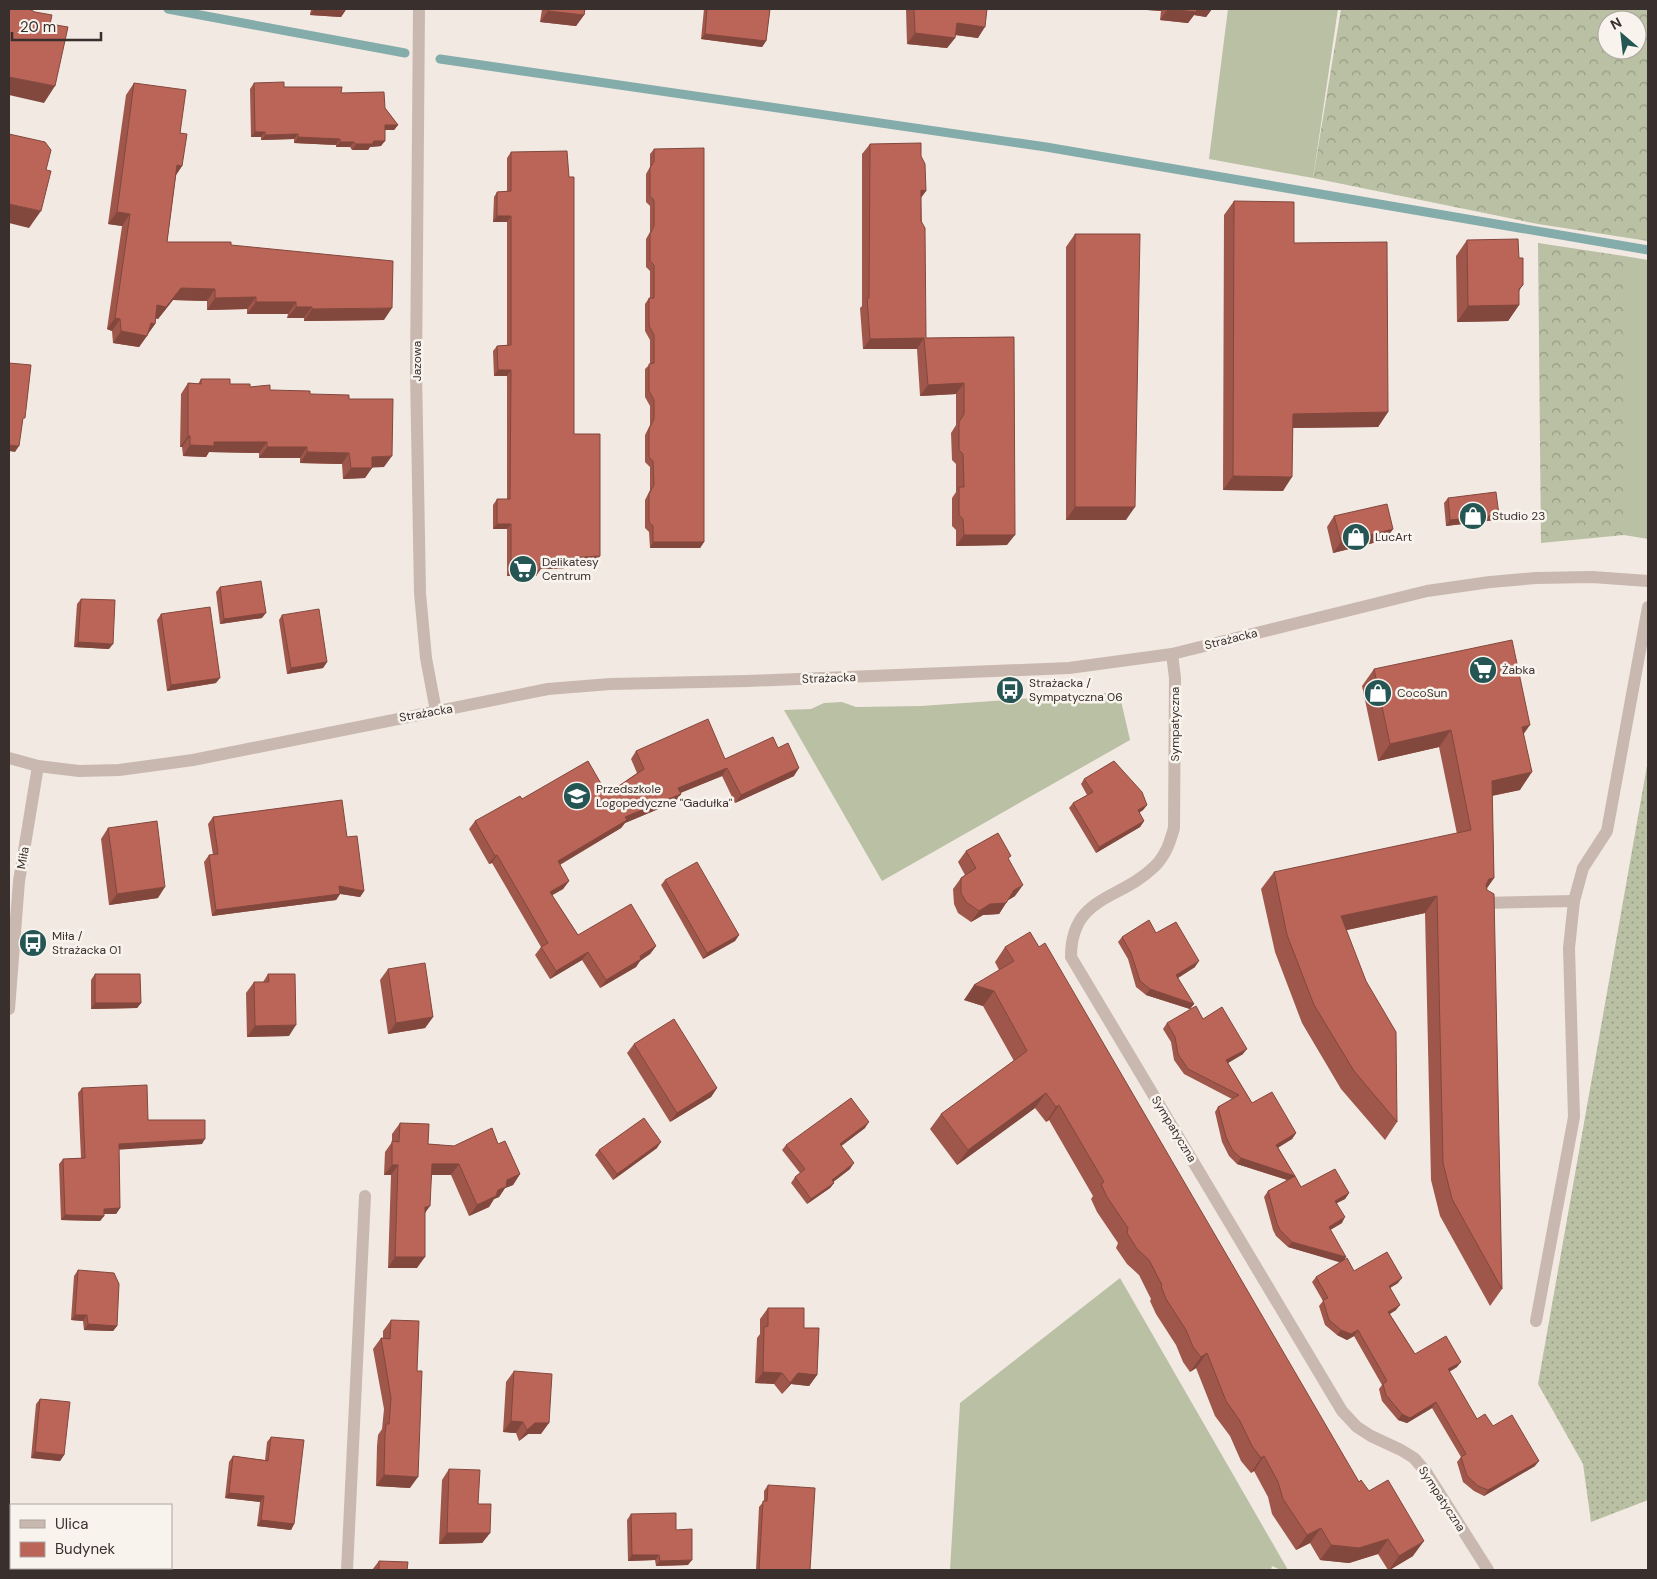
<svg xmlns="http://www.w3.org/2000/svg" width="1657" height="1579" font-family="'DM Sans',sans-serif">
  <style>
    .grass { fill: #b9c0a3 }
    .forest { fill: url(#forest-crowns); fill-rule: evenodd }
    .garden { fill: url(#garden-dots) }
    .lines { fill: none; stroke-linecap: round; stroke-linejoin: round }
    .stream { stroke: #84acaa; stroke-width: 9 }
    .minor { stroke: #c9b8af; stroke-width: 12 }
    .tertiary { stroke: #c9b8af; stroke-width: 12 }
    .wall { fill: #a0574b }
    .shaded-wall { fill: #82473d }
    .building { fill: #ba6557; stroke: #82473d }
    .labels { text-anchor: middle; stroke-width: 5; stroke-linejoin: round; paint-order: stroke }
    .street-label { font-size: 12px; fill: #392f2c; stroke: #f9f3ee }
    .poi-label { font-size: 12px; fill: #392f2c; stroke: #f9f3ee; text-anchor: start }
  </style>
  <defs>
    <pattern id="forest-crowns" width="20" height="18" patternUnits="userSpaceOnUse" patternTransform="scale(1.25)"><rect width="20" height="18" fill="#b9c0a3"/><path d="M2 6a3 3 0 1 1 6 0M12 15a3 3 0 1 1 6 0" fill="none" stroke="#979c85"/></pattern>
    <pattern id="garden-dots" width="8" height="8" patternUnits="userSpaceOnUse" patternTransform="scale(1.25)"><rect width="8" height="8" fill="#b9c0a3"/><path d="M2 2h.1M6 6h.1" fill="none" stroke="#979c85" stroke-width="1.8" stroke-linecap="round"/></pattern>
  </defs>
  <rect width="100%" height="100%" fill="#f2e9e2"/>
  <g class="grass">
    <polygon points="1228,9 1338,9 1313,178 1209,159"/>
    <polygon points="1624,256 1648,260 1648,539 1624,535"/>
    <polygon points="1119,692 1130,740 882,881 784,710 811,709 824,703 842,702 856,707 921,706"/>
    <polygon points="1120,1278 1288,1570 1281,1570 1272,1566 1271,1570 950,1570 960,1403"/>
  </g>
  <g class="forest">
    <path d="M1341,9h307v232l-110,-17 -225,-46zM1607,20h30v30h-30z"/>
    <polygon points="1538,243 1624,256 1624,535 1541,543"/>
  </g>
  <polygon class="garden" points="1648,760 1648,1500 1591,1522 1583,1464 1538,1384"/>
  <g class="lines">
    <g class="stream">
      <polyline points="168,9 405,53"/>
      <polyline points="440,59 1046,147 1648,250"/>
    </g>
    <g class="minor">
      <polyline points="419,9 416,372 420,593 426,658 436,711"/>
      <path d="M1172,654l3,24 -1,150c-4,14 -8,27 -19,38 -35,35 -84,29 -84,91l271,454 15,16 14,9 30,14 13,8 12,14 62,98"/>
      <polyline points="1482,903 1574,901"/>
      <polyline points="1536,1321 1574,1117 1569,948 1574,901 1583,868 1607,831 1648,607"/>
      <polyline points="347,1570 365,1196"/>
    </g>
    <g class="tertiary">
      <polyline points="9,758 38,766 79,771 119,770 193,760 548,689 610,684 748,681 1069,668 1172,654 1427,591 1490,582 1536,578 1592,577 1648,581"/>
      <polyline points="9,1009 19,881 38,766"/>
    </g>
  </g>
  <g class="wall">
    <polygon points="311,9 345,9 345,11 341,17 310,15"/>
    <polygon points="542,9 585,9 584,15 576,26 540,22"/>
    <polygon points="704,9 770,9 766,41 762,47 701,39"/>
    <polygon points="906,9 987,9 978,38 955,35 955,38 947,48 907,44"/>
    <polygon points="1147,9 1212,9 1206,17 1194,15 1188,23 1160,20 1161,11 1147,10"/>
    <polygon points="134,83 180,133 182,166 176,175 167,242 231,245 384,320 304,321 304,318 287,318 288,314 247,314 247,309 207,310 207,301 173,300 158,319 156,318 155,324 139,347 113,343 112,331 107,329 122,226 108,224 126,95"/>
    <polygon points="254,83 284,87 341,93 385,108 398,125 394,130 385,130 381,146 370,147 368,150 352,150 350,147 336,147 336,145 294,143 294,139 261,140 261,137 251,137 250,89"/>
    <polygon points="870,144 921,156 926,191 921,197 926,338 1014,337 1007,545 956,546 956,530 952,526 952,498 956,492 956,464 952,460 951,433 956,425 956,394 920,396 917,349 863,349 860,308 862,306 862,154"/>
    <polygon points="654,149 704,542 700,548 650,548 649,532 645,528 645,500 650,490 650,467 645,462 645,435 650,425 650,406 645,397 645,369 650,364 650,340 645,331 645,304 649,298 650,298 650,271 646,267 646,239 650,232 650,206 646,202 646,174 650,167 650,154"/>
    <polygon points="511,152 574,434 596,562 567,563 563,569 540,569 540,570 536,576 507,576 507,529 493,529 493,505 497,499 507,499 507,376 494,376 493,351 497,346 507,345 507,222 493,222 494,197 497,192 507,191 507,158"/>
    <polygon points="1234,201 1294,243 1388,412 1378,427 1293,428 1283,491 1223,490 1224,215"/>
    <polygon points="1075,234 1126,520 1066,520 1066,247"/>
    <polygon points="1467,240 1519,258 1523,285 1519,291 1519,305 1508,321 1457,322 1456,256"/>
    <polygon points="201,379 230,384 270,390 349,399 384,467 372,467 365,478 343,479 342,464 300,463 300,458 259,458 259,453 209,452 206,457 183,456 182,447 180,447 181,394 188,383 198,384"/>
    <polygon points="1448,498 1499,515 1495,520 1446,526 1444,503"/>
    <polygon points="1334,516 1393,529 1385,540 1333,553 1327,527"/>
    <polygon points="220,587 262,618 220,624 216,592"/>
    <polygon points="81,599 109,649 74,647 77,604"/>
    <polygon points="161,614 216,683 167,691 157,620"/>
    <polygon points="282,615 327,662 323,668 287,674 279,620"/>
    <polygon points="1374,669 1524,734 1520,790 1492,796 1494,878 1487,888 1502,1289 1490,1306 1440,1216 1431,1180 1425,913 1346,930 1397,1122 1385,1140 1341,1089 1302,1023 1275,952 1261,889 1274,872 1457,834 1439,747 1378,761 1362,686"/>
    <polygon points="778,748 794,776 735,803 722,776 680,793 681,794 675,802 625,823 621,828 560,865 569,881 563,889 552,895 578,935 656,946 650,954 640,961 636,967 600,988 582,960 550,979 535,955 541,947 492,863 489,864 469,829 475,821 522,799 607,794 637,773 631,759 636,751 725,759"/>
    <polygon points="1084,779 1147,805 1143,810 1139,813 1144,821 1140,827 1096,853 1069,808 1073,803 1087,795 1081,784"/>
    <polygon points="213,817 347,837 364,891 360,897 340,894 336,900 212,916 204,862 209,855 213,855 208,824"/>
    <polygon points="108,828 158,898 109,905 101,839"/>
    <polygon points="966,851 1009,859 1015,896 1008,900 999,914 983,915 971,922 958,913 954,904 953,889 961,878 965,875 958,862"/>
    <polygon points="665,880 739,935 735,941 703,959 661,885"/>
    <polygon points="1156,933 1195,967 1178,978 1194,1004 1190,1009 1146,995 1136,987 1128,959 1118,942 1122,937"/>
    <polygon points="1005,947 1359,1482 1413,1556 1390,1570 1388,1570 1378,1554 1349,1563 1320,1560 1310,1543 1296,1550 1272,1514 1268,1497 1254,1471 1251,1473 1241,1461 1230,1436 1215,1416 1196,1368 1190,1372 1183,1362 1176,1345 1156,1314 1150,1301 1151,1299 1139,1275 1127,1264 1116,1248 1118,1243 1097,1212 1091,1199 1093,1196 1049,1120 1046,1122 1035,1108 957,1165 930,1129 941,1114 1014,1061 983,1006 964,1000 999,970 995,962"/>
    <polygon points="388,969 433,1017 425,1028 388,1034 380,980"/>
    <polygon points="95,974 141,1003 137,1008 91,1009 91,980"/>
    <polygon points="268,974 289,1036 247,1037 246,993 254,982 263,982"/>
    <polygon points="1203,1019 1243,1054 1228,1063 1252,1103 1296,1133 1292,1139 1278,1147 1301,1187 1349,1193 1345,1199 1337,1203 1342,1223 1330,1230 1344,1260 1354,1271 1398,1283 1390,1288 1396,1310 1390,1314 1415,1354 1457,1367 1449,1372 1477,1419 1493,1426 1535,1466 1484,1496 1474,1491 1463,1482 1457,1462 1461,1457 1432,1408 1407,1423 1398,1420 1382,1401 1379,1389 1382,1385 1354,1336 1347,1340 1337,1335 1325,1325 1319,1306 1323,1301 1312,1282 1316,1277 1341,1262 1288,1247 1276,1236 1273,1230 1264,1197 1268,1191 1287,1180 1237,1164 1229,1156 1222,1142 1215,1112 1218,1107 1232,1099 1184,1074 1174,1060 1171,1042 1163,1029 1167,1023"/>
    <polygon points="634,1044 717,1088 711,1097 670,1122 627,1053"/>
    <polygon points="82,1088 148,1120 202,1144 119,1149 120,1208 116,1214 104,1214 104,1216 100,1221 61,1220 59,1164 63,1159 81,1158 78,1093"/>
    <polygon points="400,1123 428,1144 454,1146 498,1144 520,1174 513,1185 505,1188 499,1197 494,1199 489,1207 469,1216 451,1175 432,1175 425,1213 417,1268 388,1268 391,1175 384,1175 385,1152 392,1142 392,1134"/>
    <polygon points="865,1128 841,1146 850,1169 833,1182 834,1183 830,1188 807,1204 791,1183 795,1177 800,1173 782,1150 786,1145"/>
    <polygon points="657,1148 613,1180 595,1155 599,1150"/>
    <polygon points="78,1270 117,1326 113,1331 84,1330 83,1321 71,1320 74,1276"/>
    <polygon points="768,1308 804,1328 817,1375 809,1386 791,1384 782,1394 774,1384 755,1383 757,1338 760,1334 760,1319"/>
    <polygon points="391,1320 410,1488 376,1486 377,1446 378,1435 382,1429 384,1409 373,1349 381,1338 383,1338 383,1331"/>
    <polygon points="514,1371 541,1434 528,1434 519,1441 516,1433 503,1432 506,1382"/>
    <polygon points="40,1399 64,1455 60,1461 31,1458 36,1404"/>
    <polygon points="271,1437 294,1524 291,1530 257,1526 260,1502 225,1498 229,1462 233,1456 265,1460 267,1442"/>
    <polygon points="449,1469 478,1504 490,1533 482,1543 439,1544 442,1480"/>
    <polygon points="768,1485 810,1570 756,1570 759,1507 764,1501 764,1491"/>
    <polygon points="631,1514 676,1530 688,1565 656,1566 655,1560 628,1561 627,1520"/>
    <polygon points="379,1561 407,1570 372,1570"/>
  </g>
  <g class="shaded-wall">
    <polygon points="314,9 345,11 341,17 310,15"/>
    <polygon points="1148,9 1163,9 1161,11 1147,10"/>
    <polygon points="1168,9 1212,9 1206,17 1194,15 1188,23 1160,20"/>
    <polygon points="548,11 584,15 576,26 540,22"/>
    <polygon points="957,23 985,27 978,38 949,34"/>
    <polygon points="915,33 955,38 947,48 907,44"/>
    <polygon points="705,34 766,41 762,47 701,39"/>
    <polygon points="9,77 55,86 44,103 9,95"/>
    <polygon points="385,125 398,125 394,130 381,130"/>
    <polygon points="255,132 265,132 261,137 251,137"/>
    <polygon points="298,134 294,139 261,140 265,135"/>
    <polygon points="298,137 340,139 336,145 294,143"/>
    <polygon points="374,141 385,141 381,146 370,147 368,150 352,150 356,144"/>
    <polygon points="340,142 354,142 350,147 336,147"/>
    <polygon points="177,165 182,166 174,178"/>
    <polygon points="921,190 926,191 918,202"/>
    <polygon points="9,204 41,211 29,228 9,223"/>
    <polygon points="117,212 130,214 122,226 108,224"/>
    <polygon points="497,216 511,216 507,222 493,222"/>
    <polygon points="181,288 215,289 207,301 173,300 158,319 149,317 157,305"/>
    <polygon points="256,297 247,309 207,310 215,298"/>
    <polygon points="256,302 296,302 288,314 247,314"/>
    <polygon points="1519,305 1508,321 1457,322 1468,306"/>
    <polygon points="296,307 312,307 304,318 287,318"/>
    <polygon points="392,308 384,320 304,321 312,309"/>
    <polygon points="115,318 120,319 112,331 107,329"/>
    <polygon points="151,323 155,324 147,335"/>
    <polygon points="121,331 147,336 139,347 113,343"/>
    <polygon points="924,338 917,349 863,349 870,339"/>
    <polygon points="498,370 511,370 507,376 494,376"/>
    <polygon points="964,383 956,394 920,396 928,385"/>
    <polygon points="1388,412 1378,427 1283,428 1293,414"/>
    <polygon points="188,436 190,436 182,447 180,447"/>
    <polygon points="214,442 267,442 259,453 209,452 206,457 183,456 190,445"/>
    <polygon points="9,445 19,446 15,452 9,451"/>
    <polygon points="267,447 307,447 300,458 259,458"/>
    <polygon points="307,452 349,453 342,464 300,463"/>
    <polygon points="392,456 384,467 365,468 372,457"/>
    <polygon points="351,468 372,468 365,478 343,479"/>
    <polygon points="1233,476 1292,477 1283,491 1223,490"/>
    <polygon points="1075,507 1135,507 1126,520 1066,520"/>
    <polygon points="1499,515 1495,520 1446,526 1450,520"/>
    <polygon points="497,524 511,524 507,529 493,529"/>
    <polygon points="1393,529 1385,540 1333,553 1341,542"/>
    <polygon points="964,535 1015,535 1007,545 956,546"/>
    <polygon points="653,542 704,542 700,548 650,548"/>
    <polygon points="600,556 596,562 563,563 567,558"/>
    <polygon points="540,563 567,564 563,569 536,569"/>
    <polygon points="540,570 536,576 507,576 511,571"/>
    <polygon points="266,613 262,618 220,624 224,619"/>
    <polygon points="78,642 113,644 109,649 74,647"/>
    <polygon points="327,662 323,668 287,674 291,668"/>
    <polygon points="220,678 216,683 167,691 171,685"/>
    <polygon points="1530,725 1518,742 1522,727"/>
    <polygon points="1451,730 1439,747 1378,761 1390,744"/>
    <polygon points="727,768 722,776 673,796 678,788"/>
    <polygon points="799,768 794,776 735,803 741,795"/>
    <polygon points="1532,772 1520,790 1480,798 1492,781"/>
    <polygon points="681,794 675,802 625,823 621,828 552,869 558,861 625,817"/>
    <polygon points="1147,805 1143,810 1134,816 1138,810"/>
    <polygon points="1144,821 1140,827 1096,853 1099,847"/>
    <polygon points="497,855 492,863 489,864 495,856"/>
    <polygon points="1494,878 1482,895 1477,896 1489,879"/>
    <polygon points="569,881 563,889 544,900 550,892"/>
    <polygon points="1023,885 1015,896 1007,901 1014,890"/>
    <polygon points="339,886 364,891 360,897 335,893"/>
    <polygon points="165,887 158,898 109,905 117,894"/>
    <polygon points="340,894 336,900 212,916 216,910"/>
    <polygon points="1437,896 1425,913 1329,934 1341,916"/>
    <polygon points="1006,903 999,914 983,915 971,922 979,911 990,904"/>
    <polygon points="739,935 735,941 703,959 707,953"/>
    <polygon points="656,946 650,954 640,961 636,967 600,988 606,980"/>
    <polygon points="588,952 582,960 550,979 556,971"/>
    <polygon points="1199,961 1195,967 1173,981 1176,975"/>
    <polygon points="974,985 994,991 983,1006 964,1000"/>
    <polygon points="1150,989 1194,1004 1190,1009 1146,995"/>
    <polygon points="95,1003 141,1003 137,1008 91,1009"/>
    <polygon points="433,1017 425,1028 388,1034 396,1023"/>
    <polygon points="296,1025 289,1036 247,1037 255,1026"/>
    <polygon points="1247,1049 1243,1054 1223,1066 1226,1060"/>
    <polygon points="717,1088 711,1097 670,1122 677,1113"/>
    <polygon points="1046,1093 1035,1108 957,1165 968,1150"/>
    <polygon points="1059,1105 1049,1120 1046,1122 1056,1107"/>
    <polygon points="869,1122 865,1128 836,1150 840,1144"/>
    <polygon points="1296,1133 1292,1139 1273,1151 1276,1145"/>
    <polygon points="205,1139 202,1144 115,1150 119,1144"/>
    <polygon points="661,1142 657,1148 613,1180 617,1174"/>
    <polygon points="1241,1158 1295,1176 1291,1181 1237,1164"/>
    <polygon points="854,1163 850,1169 828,1186 832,1180"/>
    <polygon points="432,1164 459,1164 451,1175 425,1175"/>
    <polygon points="392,1165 398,1165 391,1175 384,1175"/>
    <polygon points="520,1174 513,1185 505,1188 499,1197 494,1199 489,1207 469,1216 477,1205 498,1190 507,1180"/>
    <polygon points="834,1183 830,1188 807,1204 811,1199"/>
    <polygon points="1349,1193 1345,1199 1331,1206 1335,1201"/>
    <polygon points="430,1206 423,1216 425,1207"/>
    <polygon points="120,1208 116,1214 100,1214 104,1209"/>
    <polygon points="65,1215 104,1216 100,1221 61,1220"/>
    <polygon points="1345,1217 1342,1223 1325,1233 1329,1227"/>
    <polygon points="1292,1242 1346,1257 1342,1263 1288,1247"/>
    <polygon points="395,1257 425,1257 417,1268 388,1268"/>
    <polygon points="1402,1278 1398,1283 1385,1291 1389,1286"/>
    <polygon points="1400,1305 1396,1310 1384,1317 1388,1312"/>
    <polygon points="75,1315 87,1315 83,1321 71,1320"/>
    <polygon points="88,1324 117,1326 113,1331 84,1330"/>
    <polygon points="1341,1330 1358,1330 1354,1336 1347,1340 1337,1335"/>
    <polygon points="1207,1353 1196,1368 1190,1372 1201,1357"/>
    <polygon points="1461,1362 1457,1367 1444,1375 1448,1369"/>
    <polygon points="763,1372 782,1373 774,1384 755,1383"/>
    <polygon points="798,1373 817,1375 809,1386 791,1384 782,1394 790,1383"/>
    <polygon points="1436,1402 1432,1408 1407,1423 1398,1420 1402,1414"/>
    <polygon points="511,1421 523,1422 516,1433 503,1432"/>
    <polygon points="535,1423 549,1423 541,1434 528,1434 519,1441 527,1430"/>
    <polygon points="35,1452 64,1455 60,1461 31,1458"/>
    <polygon points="1264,1456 1254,1471 1251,1473 1261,1458"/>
    <polygon points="1539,1461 1535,1466 1484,1496 1488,1490"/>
    <polygon points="384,1475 418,1477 410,1488 376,1486"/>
    <polygon points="229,1493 264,1496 260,1502 225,1498"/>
    <polygon points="261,1520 294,1524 291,1530 257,1526"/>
    <polygon points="1321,1528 1310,1543 1296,1550 1307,1535"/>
    <polygon points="447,1533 490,1533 482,1543 439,1544"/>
    <polygon points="1388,1539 1378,1554 1349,1563 1320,1560 1331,1545"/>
    <polygon points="1424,1541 1413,1556 1389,1570 1399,1556"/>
    <polygon points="632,1555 659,1555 655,1560 628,1561"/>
    <polygon points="692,1560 688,1565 656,1566 660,1561"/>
  </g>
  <g class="building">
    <polygon points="9,9 29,9 35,12 52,15 50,24 68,27 55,86 9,77"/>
    <polygon points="314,9 345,9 345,11"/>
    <polygon points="548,9 585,9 584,15 548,11"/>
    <polygon points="707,9 770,9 766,41 705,34"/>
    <polygon points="914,9 987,9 985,27 957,23 955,38 915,33"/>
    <polygon points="1168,9 1197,9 1196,12"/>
    <polygon points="284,82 284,87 342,87 341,93 384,92 385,108 398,125 385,125 385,141 374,141 372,144 356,144 354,142 340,142 340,139 298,137 298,134 265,135 265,132 255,132 254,83"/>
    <polygon points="134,83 186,90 180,133 187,134 182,166 177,165 167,242 231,242 231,245 393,261 392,308 312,309 312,307 296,307 296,302 256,302 256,297 215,298 215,289 181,288 166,307 157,305 155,324 151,323 147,336 121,331 120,319 115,318 130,214 117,212"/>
    <polygon points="9,134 45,142 51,150 46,170 51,171 41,211 9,204"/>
    <polygon points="921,143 921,156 925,164 926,191 921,190 921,221 925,228 926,338 1014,337 1015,535 964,535 963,519 959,515 959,487 964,487 963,454 959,450 959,422 964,414 964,383 928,385 924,338 870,339 867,298 869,298 870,144"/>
    <polygon points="704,148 704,542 653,542 653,526 649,522 649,494 654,485 653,461 649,457 649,429 654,419 654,400 649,391 649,364 654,363 654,335 649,326 649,298 654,298 654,265 650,261 650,234 654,226 654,200 650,196 650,168 654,161 654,149"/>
    <polygon points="567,151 569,177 574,177 574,434 600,434 600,556 567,558 567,564 540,563 540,570 511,571 511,524 497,524 497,499 510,499 511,370 498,370 497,346 511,345 511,216 497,216 497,192 511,191 511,152"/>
    <polygon points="1234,201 1294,202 1294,243 1387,242 1388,412 1293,414 1292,477 1233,476"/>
    <polygon points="1075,234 1140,234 1135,507 1075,507"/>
    <polygon points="1518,239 1519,258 1523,258 1523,285 1519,289 1519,305 1468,306 1467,240"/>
    <polygon points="9,363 31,365 25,418 23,418 19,446 9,445"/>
    <polygon points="201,379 230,379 230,384 250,384 250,387 270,385 270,390 310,391 310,394 349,395 349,399 393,399 392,456 372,457 372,468 351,468 349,453 307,452 307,447 267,447 267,442 214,442 214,446 190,445 190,436 188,436 188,383 201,384"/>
    <polygon points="1496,492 1499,515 1450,520 1448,498"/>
    <polygon points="1387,504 1393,529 1341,542 1334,516"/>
    <polygon points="261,581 266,613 224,619 220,587"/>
    <polygon points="81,599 115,600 113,644 78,642"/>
    <polygon points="210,607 220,678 171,685 161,614"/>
    <polygon points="319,609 327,662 291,668 282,615"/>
    <polygon points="1512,640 1530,725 1522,727 1532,772 1492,781 1494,878 1489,879 1486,885 1487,890 1494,894 1502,1289 1452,1199 1443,1163 1437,896 1341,916 1366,981 1396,1032 1397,1122 1354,1071 1314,1005 1287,935 1274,872 1471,830 1451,730 1390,744 1374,669"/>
    <polygon points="708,719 725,759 773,737 778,748 788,743 799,768 741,795 727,768 678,788 681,794 625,817 627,820 558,861 569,881 550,892 578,935 631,904 656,946 640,956 641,959 606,980 588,952 556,971 541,947 548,943 497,855 495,856 475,821 520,796 522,799 588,761 607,794 644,769 636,751"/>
    <polygon points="1114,761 1142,792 1147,805 1138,810 1144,821 1099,847 1073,803 1093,792 1084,779"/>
    <polygon points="342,800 347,837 357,836 364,891 339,886 340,894 216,910 209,855 218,854 213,817"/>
    <polygon points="157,821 165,887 117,894 108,828"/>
    <polygon points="998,833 1011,856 1008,858 1023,885 1014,890 1006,903 990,904 979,911 966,902 961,893 961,878 976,868 966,851"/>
    <polygon points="697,862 739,935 707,953 665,880"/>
    <polygon points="1149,920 1156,933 1176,922 1199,961 1176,975 1194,1004 1150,989 1140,981 1131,953 1122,937"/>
    <polygon points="1030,932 1039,947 1045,943 1070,986 1359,1482 1361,1480 1369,1491 1388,1480 1424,1541 1399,1556 1388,1539 1359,1548 1331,1545 1321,1528 1307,1535 1283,1499 1278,1482 1264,1456 1261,1458 1252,1446 1240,1421 1226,1401 1207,1353 1201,1357 1193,1347 1186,1330 1166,1299 1161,1286 1162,1285 1149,1260 1137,1249 1127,1233 1128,1228 1107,1197 1101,1184 1104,1182 1059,1105 1056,1107 1046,1093 968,1150 941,1114 1027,1051 994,991 974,985 1014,961 1005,947"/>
    <polygon points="425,963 433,1017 396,1023 388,969"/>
    <polygon points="95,974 140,974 141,1003 95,1003"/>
    <polygon points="268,974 295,974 296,1025 255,1026 254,982 269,982"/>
    <polygon points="1196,1006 1203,1019 1222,1007 1247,1049 1226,1060 1252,1103 1272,1092 1296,1133 1276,1145 1295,1176 1241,1158 1233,1151 1226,1137 1218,1107 1239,1095 1188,1069 1178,1054 1175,1037 1167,1023"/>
    <polygon points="674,1019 717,1088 677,1113 634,1044"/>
    <polygon points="147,1085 148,1120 205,1120 205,1139 119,1144 120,1208 104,1209 104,1216 65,1215 63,1159 85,1158 82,1088"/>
    <polygon points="851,1098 869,1122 840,1144 854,1163 832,1180 834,1183 811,1199 795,1177 805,1169 786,1145"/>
    <polygon points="644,1118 661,1142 617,1174 599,1150"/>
    <polygon points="400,1123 429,1124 428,1144 454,1146 492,1128 498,1144 505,1141 520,1174 507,1180 506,1187 498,1190 496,1196 477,1205 459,1164 432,1164 430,1206 425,1207 425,1257 395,1257 398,1165 392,1165 392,1141 399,1142"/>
    <polygon points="1335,1169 1349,1193 1335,1201 1345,1217 1329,1227 1346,1257 1292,1242 1280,1230 1277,1224 1268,1191 1295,1176 1301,1187"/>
    <polygon points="1387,1252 1402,1278 1389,1286 1400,1305 1388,1312 1415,1354 1446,1336 1461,1362 1448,1369 1477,1419 1485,1414 1493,1426 1512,1415 1539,1461 1488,1490 1478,1486 1467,1476 1461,1457 1466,1454 1436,1402 1410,1418 1402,1414 1386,1395 1383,1384 1387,1381 1358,1330 1351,1334 1341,1330 1329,1320 1323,1300 1328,1298 1316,1277 1347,1258 1354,1271"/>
    <polygon points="78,1270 114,1273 119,1284 117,1326 88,1324 87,1315 75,1315"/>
    <polygon points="768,1308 804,1308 804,1328 819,1328 817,1375 798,1373 790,1383 782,1373 763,1372 764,1327 768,1326"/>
    <polygon points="391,1320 419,1321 417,1371 422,1371 418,1477 384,1475 385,1435 386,1424 389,1424 391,1398 381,1338 390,1339"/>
    <polygon points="514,1371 552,1374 549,1423 535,1423 527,1430 523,1422 511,1421"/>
    <polygon points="40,1399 70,1402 64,1455 35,1452"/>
    <polygon points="271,1437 304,1440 294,1524 261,1520 264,1496 229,1493 233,1456 268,1461"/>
    <polygon points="449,1469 480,1470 478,1504 491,1504 490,1533 447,1533"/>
    <polygon points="768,1485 815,1488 810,1570 759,1570 763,1501 767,1501"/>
    <polygon points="676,1513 676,1530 692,1529 692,1560 660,1561 659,1555 632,1555 631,1514"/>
    <polygon points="379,1561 408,1562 407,1570 379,1570"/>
  </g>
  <defs>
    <symbol id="shop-disc" viewBox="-11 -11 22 22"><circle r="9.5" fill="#255654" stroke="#f9f3ee"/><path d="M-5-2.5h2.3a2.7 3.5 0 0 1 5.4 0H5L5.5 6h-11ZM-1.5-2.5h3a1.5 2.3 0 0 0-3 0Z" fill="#fff"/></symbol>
    <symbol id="supermarket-disc" viewBox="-11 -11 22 22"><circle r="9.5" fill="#255654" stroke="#f9f3ee"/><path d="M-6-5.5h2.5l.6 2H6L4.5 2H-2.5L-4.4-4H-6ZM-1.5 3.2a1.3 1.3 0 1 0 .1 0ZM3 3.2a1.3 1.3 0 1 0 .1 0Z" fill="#fff"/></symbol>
    <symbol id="bus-disc" viewBox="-11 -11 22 22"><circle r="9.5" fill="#255654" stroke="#f9f3ee"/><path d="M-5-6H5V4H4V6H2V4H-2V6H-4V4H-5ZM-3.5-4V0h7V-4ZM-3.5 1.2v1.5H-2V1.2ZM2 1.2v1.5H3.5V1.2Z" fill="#fff"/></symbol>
    <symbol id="school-disc" viewBox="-11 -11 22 22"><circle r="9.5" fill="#255654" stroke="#f9f3ee"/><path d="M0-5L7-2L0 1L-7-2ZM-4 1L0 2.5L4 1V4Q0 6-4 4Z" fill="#fff"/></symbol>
  </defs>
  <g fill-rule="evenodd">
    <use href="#shop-disc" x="1457" y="500" width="32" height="32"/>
    <use href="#shop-disc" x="1340" y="521" width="32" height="32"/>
    <use href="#supermarket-disc" x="507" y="553" width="32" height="32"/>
    <use href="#supermarket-disc" x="1467" y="654" width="32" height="32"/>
    <use href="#bus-disc" x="994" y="674" width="32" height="32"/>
    <use href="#shop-disc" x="1362" y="677" width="32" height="32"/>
    <use href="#school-disc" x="561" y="780" width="32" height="32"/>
    <use href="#bus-disc" x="17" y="927" width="32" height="32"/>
  </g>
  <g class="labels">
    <g class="street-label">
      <text transform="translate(417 361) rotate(-90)" y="4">Jazowa</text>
      <text transform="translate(1231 639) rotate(-14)" y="4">Strażacka</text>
      <text transform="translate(829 678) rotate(-2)" y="4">Strażacka</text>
      <text transform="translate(426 713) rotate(-10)" y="4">Strażacka</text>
      <text transform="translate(1175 724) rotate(-90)" y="4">Sympatyczna</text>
      <text transform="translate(23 858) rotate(-80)" y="4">Miła</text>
      <text transform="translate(1174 1129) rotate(59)" y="4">Sympatyczna</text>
      <text transform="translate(1442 1499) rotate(57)" y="4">Sympatyczna</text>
    </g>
    <g class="poi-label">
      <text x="1492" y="520">Studio 23</text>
      <text x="1375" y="541">LucArt</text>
      <text x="542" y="566">Delikatesy<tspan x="542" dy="14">Centrum</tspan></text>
      <text x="1502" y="674">Żabka</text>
      <text x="1029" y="687">Strażacka /<tspan x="1029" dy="14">Sympatyczna 06</tspan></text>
      <text x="1397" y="697">CocoSun</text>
      <text x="596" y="793">Przedszkole<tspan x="596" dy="14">Logopedyczne "Gadułka"</tspan></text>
      <text x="52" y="940">Miła /<tspan x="52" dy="14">Strażacka 01</tspan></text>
    </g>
  </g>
  <rect width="1657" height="1579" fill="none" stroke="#392f2c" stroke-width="20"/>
  <rect x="10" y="1504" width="162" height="65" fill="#f9f3ee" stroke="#aca5a0"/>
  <rect x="20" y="1520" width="25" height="8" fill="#c9b8af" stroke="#aca5a0"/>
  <text x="55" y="1529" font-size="15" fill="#392f2c">Ulica</text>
  <rect x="20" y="1542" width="25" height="15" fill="#ba6557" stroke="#aca5a0"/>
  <text x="55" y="1554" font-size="15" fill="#392f2c">Budynek</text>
  <g transform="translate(1622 35) rotate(332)"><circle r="24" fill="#f9f3ee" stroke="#aca5a0"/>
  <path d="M0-4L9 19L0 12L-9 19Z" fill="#255654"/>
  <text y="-8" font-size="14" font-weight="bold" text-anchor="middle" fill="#392f2c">N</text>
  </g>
  <path d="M12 32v8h89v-8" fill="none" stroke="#392f2c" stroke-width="2.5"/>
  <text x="20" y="32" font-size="15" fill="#392f2c" stroke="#f9f3ee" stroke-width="4" paint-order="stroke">20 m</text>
</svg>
